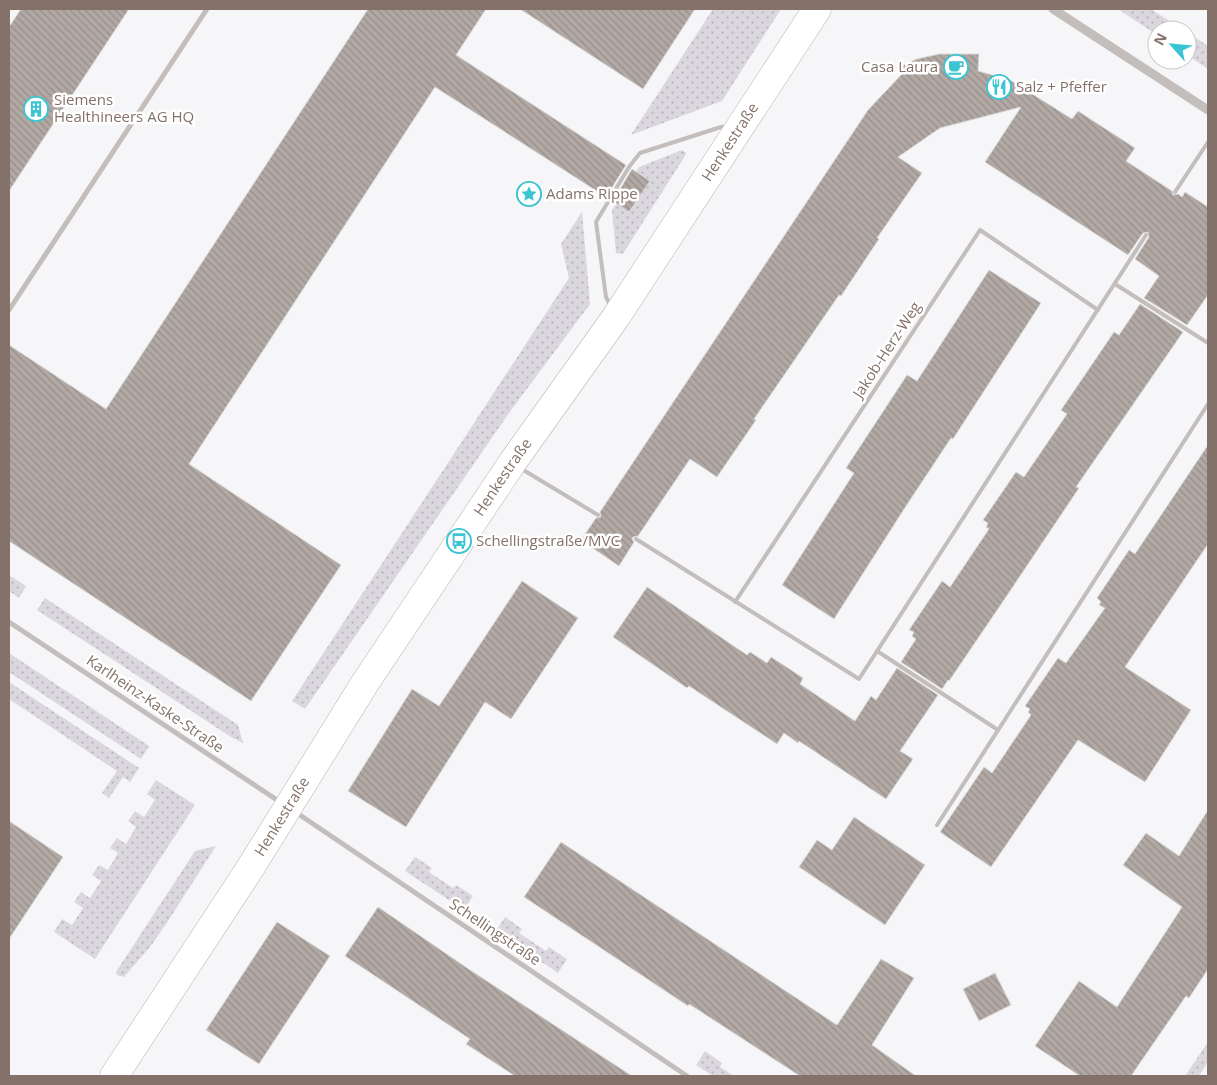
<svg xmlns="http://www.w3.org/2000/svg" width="1217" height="1085" font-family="'Open Sans',sans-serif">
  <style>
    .grass { fill: url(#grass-dots) }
    .building { fill: url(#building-back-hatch); stroke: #d8d8da }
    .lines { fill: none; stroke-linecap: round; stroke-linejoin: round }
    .secondary-casing { stroke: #bab3b0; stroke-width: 29 }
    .service { stroke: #c3bdbb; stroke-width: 4 }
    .minor { stroke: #c3bdbb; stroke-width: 5 }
    .tertiary { stroke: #c3bdbb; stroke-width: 9 }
    .secondary { stroke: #fff; stroke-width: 28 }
    .labels { text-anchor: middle; stroke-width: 5; stroke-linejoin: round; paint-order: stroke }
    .poi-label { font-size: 15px; fill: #84726a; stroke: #fff; text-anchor: start }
    .street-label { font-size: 15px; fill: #84726a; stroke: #fff }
  </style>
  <defs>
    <pattern id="grass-dots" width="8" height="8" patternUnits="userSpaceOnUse" patternTransform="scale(1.25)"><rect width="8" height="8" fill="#dbd7de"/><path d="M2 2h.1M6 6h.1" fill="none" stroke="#b7b3b8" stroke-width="1.8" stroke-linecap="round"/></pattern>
    <pattern id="building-back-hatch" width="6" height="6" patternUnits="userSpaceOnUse" patternTransform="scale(1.25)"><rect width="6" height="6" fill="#b2a9a5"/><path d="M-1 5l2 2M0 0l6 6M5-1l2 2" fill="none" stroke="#968e8a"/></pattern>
  </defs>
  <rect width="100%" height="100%" fill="#f6f6f8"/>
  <g class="grass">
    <polygon points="713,9 781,9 722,101 631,135"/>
    <polygon points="1118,9 1151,9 1183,30 1157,30 1157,35"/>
    <polygon points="1187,32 1208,46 1208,69 1187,55"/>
    <polygon points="682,150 686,153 685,156 624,252 622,254 616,253 612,210 639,167"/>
    <polygon points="582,212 590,304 509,413 305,709 292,701 569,278 561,244"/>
    <polygon points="9,575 26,586 19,598 9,591"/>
    <polygon points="45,598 238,725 243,743 231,737 37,610"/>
    <polygon points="9,653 149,746 141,759 9,672"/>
    <polygon points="9,682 139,768 130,782 123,777 109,798 102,793 117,771 9,699"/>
    <polygon points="156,780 195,805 95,959 54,932 62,919 72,925 83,908 74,902 81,892 90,898 101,881 92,875 99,865 108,870 118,853 110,848 117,838 126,844 136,827 128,821 135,811 144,817 155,800 147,794"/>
    <polygon points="216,846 166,924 150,947 124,977 117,975 116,972 195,851"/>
    <polygon points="415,857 432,868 429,872 453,888 456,885 473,896 464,910 405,871"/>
    <polygon points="505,917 522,929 519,933 546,951 549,947 567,959 558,973 496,931"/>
    <polygon points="1208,1042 1208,1062 1199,1076 1185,1076"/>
    <polygon points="705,1051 722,1063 720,1067 734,1076 713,1076 696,1065"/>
  </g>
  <g class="building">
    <polygon points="21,9 129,9 9,191 9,27"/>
    <polygon points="368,9 486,9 456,55 626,165 606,197 435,87 189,464 341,565 251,701 9,541 9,345 106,409"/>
    <polygon points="520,9 695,9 643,89"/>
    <polygon points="939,54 979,54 978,71 1010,80 1072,119 1078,111 1135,148 1126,161 1172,191 1173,195 1178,194 1182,197 1185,192 1208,207 1208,295 1187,325 1144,298 1159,276 1135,259 1149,237 1148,232 1143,233 1128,255 985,162 1021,107 940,128 898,157 922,173 877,238 879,239 841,296 839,295 754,419 756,420 717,477 690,459 638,536 633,537 632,539 634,542 619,566 581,540 596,518 601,517 600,512 868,110 902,74 899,67 917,59"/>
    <polygon points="632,169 650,181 629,212 613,201"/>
    <polygon points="989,270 1041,303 953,439 951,438 906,506 834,619 782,585 854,473 846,468 907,375 917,381"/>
    <polygon points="1140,304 1183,332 1076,487 1079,488 1008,594 949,681 948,680 942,689 901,662 916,639 912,636 914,632 909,630 942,581 950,587 989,529 986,527 988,523 983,520 1016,472 1024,477 1067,414 1061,410 1114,332 1119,335"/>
    <polygon points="1208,445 1208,544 1125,667 1191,710 1145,782 1078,740 991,867 940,832 984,767 992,773 1031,715 1028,712 1030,709 1025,706 1058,658 1066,663 1105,608 1099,605 1101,602 1097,598 1129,550 1135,554"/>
    <polygon points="522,581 578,618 511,719 485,702 406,827 348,791 412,689 439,706"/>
    <polygon points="647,587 747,655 750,652 767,663 771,657 785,666 803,678 800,684 855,721 871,696 876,700 897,668 938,695 900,751 913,759 886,799 799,741 798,743 784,733 777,744 689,686 687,688 613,637"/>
    <polygon points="1208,810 1208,969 1189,998 1186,996 1131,1076 1080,1076 1035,1046 1079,981 1117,1007 1182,907 1123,865 1146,833 1179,856"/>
    <polygon points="854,817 925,865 885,925 799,867 817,840 832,850"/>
    <polygon points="9,821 63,857 9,939"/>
    <polygon points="561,842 837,1025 881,959 914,978 872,1045 916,1076 800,1076 689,1004 688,1006 524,897"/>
    <polygon points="378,907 470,970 632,1076 515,1076 466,1044 470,1039 345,956"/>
    <polygon points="277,922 330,956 259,1064 206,1030"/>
    <polygon points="995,973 1011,1005 979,1021 963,989"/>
  </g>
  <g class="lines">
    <defs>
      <g id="secondary">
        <path id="s1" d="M114,1076l135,-206 116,-187 147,-220 104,-146 201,-308"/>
      </g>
    </defs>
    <use href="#secondary" class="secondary-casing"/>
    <g class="service">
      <polyline points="1175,192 1208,142"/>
      <polyline points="1115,284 1208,343"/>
      <polyline points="610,305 606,297 596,222 629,167 640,153 721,127 729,126"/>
      <polyline points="520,468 598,515"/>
      <polyline points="636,539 859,679 1146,235"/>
      <polyline points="735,602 980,230 1098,310"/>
      <polyline points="877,651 998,730"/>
      <polyline points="937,825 1208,404"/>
    </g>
    <g class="minor">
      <polyline points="9,310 207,9"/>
      <polyline points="9,622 280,802"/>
      <polyline points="294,811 687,1076"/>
    </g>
    <polyline class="tertiary" points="1053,9 1208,110"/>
    <use href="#secondary" class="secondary"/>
  </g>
  <defs>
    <symbol id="cafe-ring" viewBox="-11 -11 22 22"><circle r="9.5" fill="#fff" stroke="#3bc4d2" stroke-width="1.5"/><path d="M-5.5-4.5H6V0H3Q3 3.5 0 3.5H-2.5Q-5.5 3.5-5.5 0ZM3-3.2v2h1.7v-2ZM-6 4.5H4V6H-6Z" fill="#3bc4d2"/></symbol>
    <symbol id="restaurant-ring" viewBox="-11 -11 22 22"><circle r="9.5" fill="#fff" stroke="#3bc4d2" stroke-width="1.5"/><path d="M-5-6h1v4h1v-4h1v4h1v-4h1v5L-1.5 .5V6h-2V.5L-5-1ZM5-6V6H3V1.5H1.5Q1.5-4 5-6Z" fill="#3bc4d2"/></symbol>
    <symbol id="building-ring" viewBox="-11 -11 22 22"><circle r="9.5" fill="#fff" stroke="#3bc4d2" stroke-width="1.5"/><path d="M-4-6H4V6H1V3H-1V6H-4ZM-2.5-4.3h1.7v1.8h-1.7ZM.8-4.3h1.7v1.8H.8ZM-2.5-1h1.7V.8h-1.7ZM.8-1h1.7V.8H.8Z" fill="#3bc4d2"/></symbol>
    <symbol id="sight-ring" viewBox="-11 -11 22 22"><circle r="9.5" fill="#fff" stroke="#3bc4d2" stroke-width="1.5"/><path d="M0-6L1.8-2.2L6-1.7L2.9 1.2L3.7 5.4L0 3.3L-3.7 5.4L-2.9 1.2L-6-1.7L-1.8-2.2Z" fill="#3bc4d2"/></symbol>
    <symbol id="bus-ring" viewBox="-11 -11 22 22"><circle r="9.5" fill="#fff" stroke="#3bc4d2" stroke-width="1.5"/><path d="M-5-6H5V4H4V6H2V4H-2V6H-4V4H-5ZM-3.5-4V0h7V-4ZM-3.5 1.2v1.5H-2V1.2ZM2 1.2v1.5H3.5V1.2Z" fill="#3bc4d2"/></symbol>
  </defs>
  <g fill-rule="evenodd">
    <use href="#cafe-ring" x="942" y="53" width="28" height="28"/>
    <use href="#restaurant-ring" x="985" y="73" width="28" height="28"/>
    <use href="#building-ring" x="22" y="95" width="28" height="28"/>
    <use href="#sight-ring" x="515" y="180" width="28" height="28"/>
    <use href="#bus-ring" x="445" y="527" width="28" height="28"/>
  </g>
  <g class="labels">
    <g class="poi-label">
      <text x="938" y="72" text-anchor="end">Casa Laura</text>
      <text x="1016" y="92">Salz + Pfeffer</text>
      <text x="54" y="105">Siemens<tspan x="54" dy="17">Healthineers AG HQ</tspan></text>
      <text x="546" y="199">Adams Rippe</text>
      <text x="476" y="546">Schellingstraße/MVC</text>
    </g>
    <g class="street-label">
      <text dy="5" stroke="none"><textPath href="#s1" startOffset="1119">Henkestraße</textPath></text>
      <text transform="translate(887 350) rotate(-57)" y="5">Jakob-Herz-Weg</text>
      <text dy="5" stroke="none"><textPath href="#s1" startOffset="714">Henkestraße</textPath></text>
      <text transform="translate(155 704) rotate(34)" y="5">Karlheinz-Kaske-Straße</text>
      <text dy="5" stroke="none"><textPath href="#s1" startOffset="309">Henkestraße</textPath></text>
      <text transform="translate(495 932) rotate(34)" y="5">Schellingstraße</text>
    </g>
  </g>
  <rect width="1217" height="1085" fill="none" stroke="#84726a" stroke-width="20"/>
  <g transform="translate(1172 45) rotate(297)"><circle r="24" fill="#ffffff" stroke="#cec7c3"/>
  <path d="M0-4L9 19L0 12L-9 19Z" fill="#3bc4d2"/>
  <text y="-8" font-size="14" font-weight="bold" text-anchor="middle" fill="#84726a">N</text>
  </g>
</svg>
